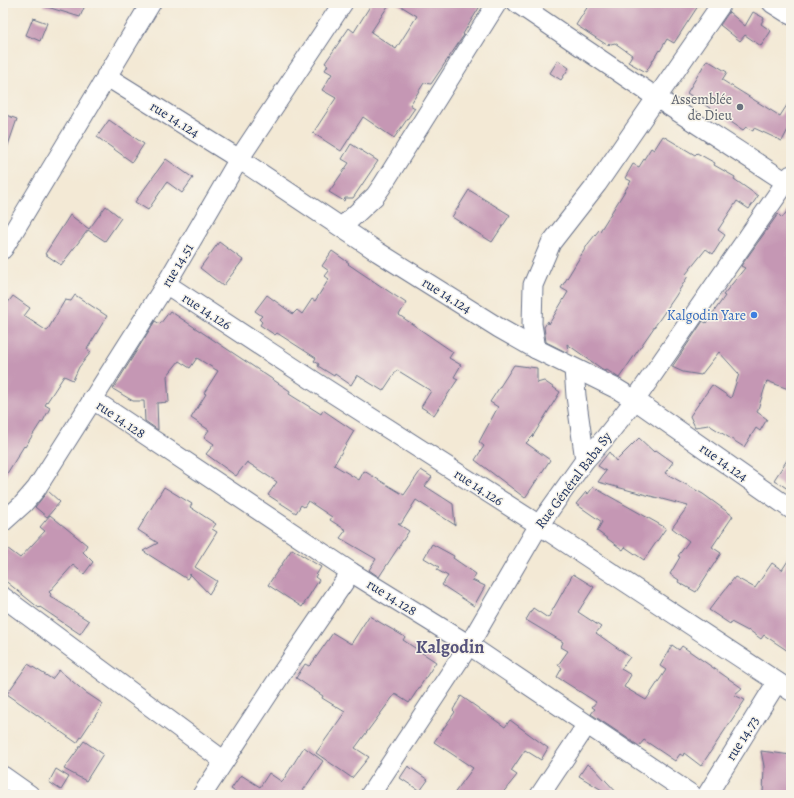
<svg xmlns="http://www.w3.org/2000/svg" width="794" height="798" font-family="Alegreya,serif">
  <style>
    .building { fill: #c597b4 }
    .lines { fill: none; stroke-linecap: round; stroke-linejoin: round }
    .street-casing { stroke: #677088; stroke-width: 21 }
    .street { stroke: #fff; stroke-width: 19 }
    .worship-dot { fill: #6b7280; stroke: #f7f3e8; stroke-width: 1.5 }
    .shop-dot { fill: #3f7fe0; stroke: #f7f3e8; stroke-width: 1.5 }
    .labels { text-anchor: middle; stroke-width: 3; stroke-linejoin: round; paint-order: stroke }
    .worship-label { font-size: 14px; fill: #5b616d; stroke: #f7f3e8; text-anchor: end }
    .street-label { font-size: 14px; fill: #1b2f5e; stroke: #f7f3e8 }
    .shop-label { font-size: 14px; fill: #366cbe; stroke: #f7f3e8; text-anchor: end }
    .district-label { font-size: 18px; font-weight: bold; fill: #56537c; stroke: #f7f3e8 }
  </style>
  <rect width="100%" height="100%" fill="#f7f3e8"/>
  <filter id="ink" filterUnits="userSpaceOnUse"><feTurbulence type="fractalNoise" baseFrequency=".025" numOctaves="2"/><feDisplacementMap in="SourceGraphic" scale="8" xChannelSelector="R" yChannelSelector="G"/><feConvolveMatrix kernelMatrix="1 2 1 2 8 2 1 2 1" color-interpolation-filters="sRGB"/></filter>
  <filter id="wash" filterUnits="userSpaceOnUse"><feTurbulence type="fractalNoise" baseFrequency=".012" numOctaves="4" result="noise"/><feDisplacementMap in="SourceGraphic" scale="16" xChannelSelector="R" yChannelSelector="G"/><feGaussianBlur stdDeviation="0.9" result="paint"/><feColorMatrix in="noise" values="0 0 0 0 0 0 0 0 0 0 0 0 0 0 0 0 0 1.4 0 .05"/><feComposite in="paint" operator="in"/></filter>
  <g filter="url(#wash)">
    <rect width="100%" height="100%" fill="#f3e9d5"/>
    <g id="blocks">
      <g class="building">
        <polygon points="45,3 86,3 80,17 44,6"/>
        <polygon points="372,3 390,3 371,32 396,49 417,16 396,3 482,3 463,34 464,35 431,84 424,83 410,105 415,108 394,138 363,117 341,151 313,133 336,98 322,90 332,74 325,70 328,65 325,63 349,28 354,32"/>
        <polygon points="590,3 700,3 674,43 667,39 660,51 659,50 646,72 628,62 632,55 615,43 607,45 576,25"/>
        <polygon points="729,12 745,26 753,12 764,18 761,24 771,31 761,46 745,35 740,41 720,25"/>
        <polygon points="33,18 47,23 40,41 26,35"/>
        <polygon points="558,60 569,68 561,80 550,73"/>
        <polygon points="707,60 727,72 722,80 780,116 791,99 791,124 782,141 754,128 753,131 746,127 743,130 687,93"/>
        <polygon points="3,114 17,119 5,154 3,153"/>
        <polygon points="109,120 144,144 132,162 97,137"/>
        <polygon points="663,136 695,155 697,153 715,163 714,165 735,177 734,179 758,196 749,209 737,201 718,230 725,235 713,254 706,249 686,274 688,276 675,297 619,378 607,370 605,371 567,344 568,353 546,342 544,327 548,321 549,324 568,292 561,288 588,244 599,230 600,231 631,181 625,178 633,164 639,167 651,148 654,150"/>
        <polygon points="351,144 378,161 353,198 345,198 344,201 329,192 349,163 342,159"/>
        <polygon points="166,159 193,178 182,193 167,182 148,210 135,202"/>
        <polygon points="469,190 510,215 492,242 452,217"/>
        <polygon points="106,206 121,218 105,241 88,230 61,265 45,254 70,215 89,229"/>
        <polygon points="791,206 791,390 767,381 757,412 767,419 760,431 756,428 744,447 709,425 695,427 690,416 712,385 731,398 739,374 719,352 701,375 683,372 672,367 703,321 706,323 725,296 723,295 745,268 741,266 778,214 782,218"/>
        <polygon points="219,242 243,260 223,286 200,268"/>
        <polygon points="332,251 349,263 348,264 406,303 399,315 453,352 449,358 461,365 454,377 458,379 434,415 421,407 431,391 397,370 383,391 357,375 351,385 335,374 334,376 318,366 319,364 314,361 316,358 277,333 275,335 260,325 262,322 259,319 262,316 255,311 267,295 293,314 297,310 302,314 312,299 315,301 329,279 325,276 329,271 322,266"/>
        <polygon points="75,295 107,316 87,349 91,352 79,367 73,380 64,376 45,405 50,408 42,423 41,422 25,447 24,446 3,480 3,309 13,296 30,308 24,316 47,331 65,300 71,301"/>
        <polygon points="170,311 290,391 289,394 321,414 323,410 354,431 334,465 359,480 364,471 404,495 421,470 432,477 425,486 453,504 455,525 416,500 401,524 398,524 409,531 379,577 369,570 376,559 340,538 346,530 330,520 332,517 308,501 304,507 301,505 296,513 268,495 277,482 247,462 236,476 206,454 214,444 204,437 209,430 191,418 206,394 204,393 218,371 197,358 190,368 179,361 167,376 169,402 157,403 158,430 145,421 144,401 133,401 113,389 155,321 160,324"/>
        <polygon points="514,365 537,368 537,383 544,381 560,392 533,436 526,443 550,460 525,498 475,460 484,446 479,442 498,407 490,402"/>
        <polygon points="639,438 654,452 656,450 673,462 665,473 703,494 733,516 712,547 721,553 696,592 678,582 679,580 670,574 680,557 678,556 689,541 672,528 688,506 598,482 606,471 598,466 609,452 616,461"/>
        <polygon points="791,454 791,491 774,480"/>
        <polygon points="164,487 192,504 190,507 216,524 212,529 217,532 195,567 217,581 209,594 190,574 187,579 143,551 158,543 138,530"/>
        <polygon points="593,487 666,528 644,560 625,547 623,550 597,531 602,522 576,504 586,492 588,494"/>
        <polygon points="48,491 60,502 47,517 35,507"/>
        <polygon points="50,515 87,545 83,552 93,562 84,574 73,565 49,592 51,594 50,596 89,621 80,634 40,607 39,608 3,579 3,545 20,558 45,531 40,527"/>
        <polygon points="432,544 454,556 453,558 476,574 472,580 485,586 474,606 442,585 448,576 437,570 439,567 424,558"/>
        <polygon points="292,549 321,567 315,577 319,580 302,607 268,585"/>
        <polygon points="791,556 791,653 764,635 761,639 749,630 748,631 731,622 730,624 709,610 735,577 755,588 772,563 782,570"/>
        <polygon points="573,574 594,587 578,612 601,627 596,633 630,657 621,669 631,675 624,687 646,700 666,670 660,666 672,645 679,650 682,646 742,688 734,695 745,700 701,766 684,753 683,756 680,754 675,761 644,740 639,746 591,714 595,709 592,707 596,702 557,677 562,668 558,665 568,651 561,647 563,642 526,620 533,608 548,618"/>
        <polygon points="369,616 405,637 403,640 436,662 409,703 395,694 355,748 369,757 352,778 316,753 345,712 322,698 323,696 296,678 305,664 309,666 312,663 333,633 351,644"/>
        <polygon points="28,664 52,679 59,670 85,692 103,704 77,743 7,694"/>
        <polygon points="461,696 505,727 510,720 548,748 541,760 525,750 511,771 517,775 501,795 453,795 473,768 434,742 455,712 453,710"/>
        <polygon points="84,741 103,754 86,781 64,769"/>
        <polygon points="304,747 323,761 300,795 240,795 231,789 241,775 260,787 269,773 282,782"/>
        <polygon points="761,751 791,755 791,795 763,795 764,766"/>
        <polygon points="587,764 594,768 619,795 610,795 579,776"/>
        <polygon points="408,766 428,780 420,791 400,778"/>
        <polygon points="56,769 69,777 61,790 49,782"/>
      </g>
    </g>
  </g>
  <g filter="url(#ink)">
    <use href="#blocks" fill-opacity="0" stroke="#677088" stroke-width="1"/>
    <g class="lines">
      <defs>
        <g id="street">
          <polyline points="517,3 657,98 786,182"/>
          <polyline points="772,3 791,15"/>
          <polyline points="106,76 239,159 378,252 499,328 536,349 617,389 635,400 791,509"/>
          <polyline points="342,227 375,196 382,186 497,3"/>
          <polyline points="3,249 151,3"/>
          <polyline points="166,284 323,387 539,525 791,691"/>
          <polyline points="536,349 532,324 533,285 551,243 597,184 722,3"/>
          <polyline points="574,369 576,396 585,460"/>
          <polyline points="92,399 351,572 469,645 692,795"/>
          <polyline points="3,522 23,504 36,489 166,284 239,159 343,3"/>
          <polyline points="3,597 224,761"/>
          <polyline points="3,776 30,795"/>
          <polyline points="202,795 282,673 351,572"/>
          <polyline points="370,795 469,645 539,525 585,460 605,438 635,400 791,175"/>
          <polyline points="540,795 586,726"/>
          <polyline points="707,795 777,682"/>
        </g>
      </defs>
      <use href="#street" class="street-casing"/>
      <use href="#street" class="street"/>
    </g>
  </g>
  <circle class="worship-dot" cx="740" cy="107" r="4"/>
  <circle class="shop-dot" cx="754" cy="315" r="4"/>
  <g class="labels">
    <g class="worship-label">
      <text x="732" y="104">Assemblée<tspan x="732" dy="16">de Dieu</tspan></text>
    </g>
    <g class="street-label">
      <text transform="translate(175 119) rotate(32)" y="5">rue 14.124</text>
      <text transform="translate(177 265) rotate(-59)" y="5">rue 14.51</text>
      <text transform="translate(447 295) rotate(32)" y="5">rue 14.124</text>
      <text transform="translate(207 311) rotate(33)" y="5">rue 14.126</text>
      <text transform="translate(121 419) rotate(34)" y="5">rue 14.128</text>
      <text transform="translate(724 462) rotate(35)" y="5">rue 14.124</text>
      <text transform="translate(573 480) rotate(-53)" y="5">Rue Général Baba Sy</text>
      <text transform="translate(479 487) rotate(33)" y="5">rue 14.126</text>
      <text transform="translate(392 597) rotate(32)" y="5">rue 14.128</text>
      <text transform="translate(742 738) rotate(-58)" y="5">rue 14.73</text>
    </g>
    <g class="shop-label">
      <text x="746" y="320">Kalgodin Yare</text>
    </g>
    <g class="district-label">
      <text x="450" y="653">Kalgodin</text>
    </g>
  </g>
  <rect width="794" height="798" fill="none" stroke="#f7f3e8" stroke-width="16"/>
</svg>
